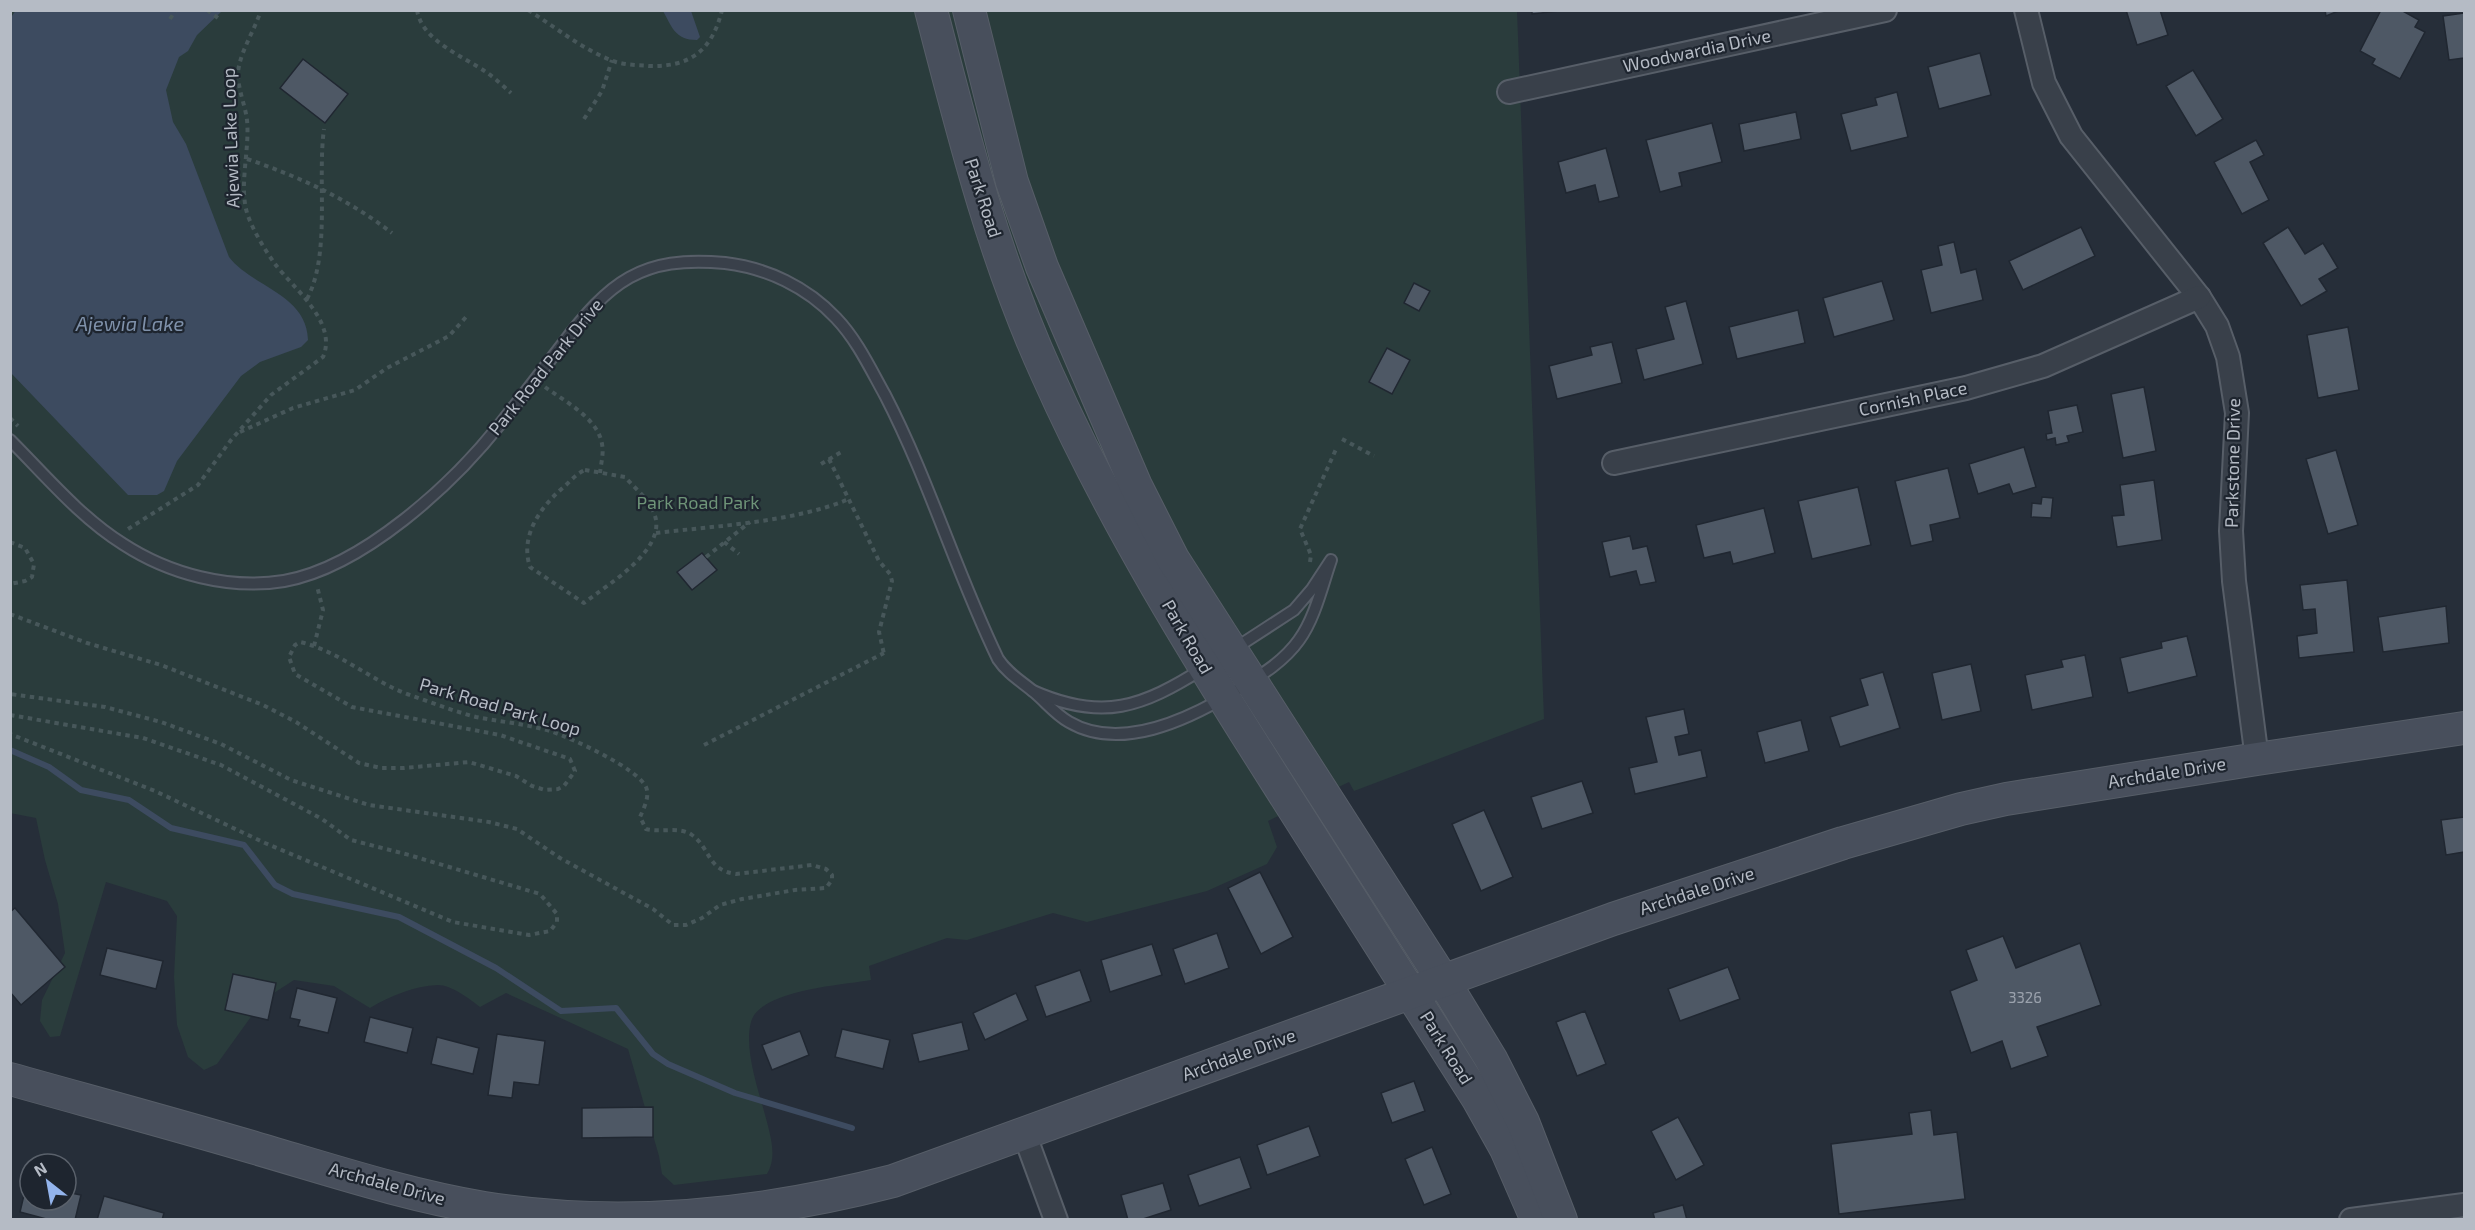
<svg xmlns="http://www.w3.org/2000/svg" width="2475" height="1230" font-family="'Exo 2',sans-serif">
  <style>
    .green { fill: #2a3c3c }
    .water { fill: #3d4b60 }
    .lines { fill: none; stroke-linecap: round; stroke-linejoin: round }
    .stream { stroke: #3d4b60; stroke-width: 6 }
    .building { fill: #4e5865; stroke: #202731; stroke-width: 1.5 }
    .lane-casing { stroke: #575e68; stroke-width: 14 }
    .street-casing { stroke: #575e68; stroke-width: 26 }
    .secondary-casing { stroke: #575e68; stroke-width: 34 }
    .path { stroke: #47575a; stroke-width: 4; stroke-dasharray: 4.5 4.5; stroke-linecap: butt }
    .lane { stroke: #39404a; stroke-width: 10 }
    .street { stroke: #39404a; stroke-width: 22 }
    .secondary { stroke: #484f5c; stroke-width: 32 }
    .labels { text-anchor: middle; stroke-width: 4.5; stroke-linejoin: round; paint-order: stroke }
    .number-label { font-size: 15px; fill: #9ba2ad }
    .street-label { font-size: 18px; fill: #b5bbc5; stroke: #1e252f }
    .park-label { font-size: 18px; fill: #6e9478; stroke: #1e252f }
    .water-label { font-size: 20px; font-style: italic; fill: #7f91aa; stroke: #1e252f }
  </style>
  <rect width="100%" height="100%" fill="#262e39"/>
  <path class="green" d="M10,11h1507l27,708 -190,72 -5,-9 -81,39 9,26 -10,17 -60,27 -120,31 -34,-9 -86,27 -20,-2 -78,28 2,14c-28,5 -112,10 -120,42 -8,29 10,75 17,104 4,16 8,33 -1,48l-93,11 -12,-11 -3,-18 -31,-107 -122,-56 -26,14c-10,-8 -29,-22 -42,-22 -24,1 -48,11 -68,23l-36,-22 -40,-6 -31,20 -46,64 -13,6 -16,-13 -11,-32 -3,-48 3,-61 -10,-15 -61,-19 -46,154 -10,1 -10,-16 2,-21 23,-47 -7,-49 -13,-44 -9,-42 -26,-5z"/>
  <g class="water">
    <path d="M16,10l206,1 -25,24 -9,16 -9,6 -13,33 7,32 13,22 43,113c23,30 78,37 79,83l-7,7 -41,15 -19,14 -64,85 -13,30 -7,4h-29l-117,-122 -1,-354z"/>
    <path d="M663,11h28l9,26 -3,3c-22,0 -25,-13 -34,-29z"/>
  </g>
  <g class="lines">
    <polyline class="stream" points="10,750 49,767 81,790 129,800 171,828 244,845 275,885 293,894 399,917 496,968 561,1011 616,1008 653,1054 668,1064 735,1093 852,1128"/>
  </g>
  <g class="building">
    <polygon points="1532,10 1568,10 1532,14"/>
    <polygon points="2126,10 2160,10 2168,35 2137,45"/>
    <polygon points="2325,10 2341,10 2326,16"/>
    <polygon points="2381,10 2401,10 2419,20 2415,27 2425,32 2400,79 2372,64 2375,59 2360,51"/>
    <polygon points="2464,13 2464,58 2449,60 2443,16"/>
    <polygon points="1980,53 1991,95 1939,109 1928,67"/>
    <polygon points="303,59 348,94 325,123 280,88"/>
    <polygon points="2193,70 2223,119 2196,136 2166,86"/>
    <polygon points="1897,92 1908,137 1851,151 1841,114 1877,105 1875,98"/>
    <polygon points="1796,112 1801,139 1744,151 1739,124"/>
    <polygon points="1712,123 1722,162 1679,173 1682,186 1660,192 1646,140"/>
    <polygon points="2256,140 2264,155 2250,162 2269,200 2242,214 2214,162"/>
    <polygon points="1606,148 1619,197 1599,202 1595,185 1566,193 1558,162"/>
    <polygon points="2081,227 2095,256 2023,290 2009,261"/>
    <polygon points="2288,227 2305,254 2323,243 2338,268 2319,279 2327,291 2301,306 2263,243"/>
    <polygon points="1954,242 1961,273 1976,269 1983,300 1931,313 1921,270 1942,265 1938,246"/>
    <polygon points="1882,281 1894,320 1834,337 1823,298"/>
    <polygon points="1414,283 1430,291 1419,311 1404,303"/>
    <polygon points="1686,301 1703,364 1644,380 1636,349 1674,339 1665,307"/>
    <polygon points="1798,310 1805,343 1737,359 1729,327"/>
    <polygon points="2348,327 2359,390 2318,398 2307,335"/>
    <polygon points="1612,342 1622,383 1557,399 1549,366 1592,355 1590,347"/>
    <polygon points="1387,348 1410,360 1392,394 1369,382"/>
    <polygon points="2144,387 2156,451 2123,458 2111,394"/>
    <polygon points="2077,405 2083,432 2067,436 2069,442 2056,445 2055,438 2047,440 2046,434 2052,433 2048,411"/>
    <polygon points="2024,447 2036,487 2013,494 2009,484 1978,494 1969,464"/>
    <polygon points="2336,450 2358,525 2328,534 2306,459"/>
    <polygon points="1948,468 1960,518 1930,525 1933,541 1911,546 1895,481"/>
    <polygon points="2154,480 2162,540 2117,547 2112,516 2124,515 2120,485"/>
    <polygon points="1858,487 1871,545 1812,559 1798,501"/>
    <polygon points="2042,497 2053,498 2051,518 2031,517 2032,503 2041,504"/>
    <polygon points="1764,508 1775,553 1733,564 1730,552 1704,558 1696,525"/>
    <polygon points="1630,536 1633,549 1647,546 1656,582 1640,585 1636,571 1610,577 1602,542"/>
    <polygon points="702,553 717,570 692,590 677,572"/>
    <polygon points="2347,580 2354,652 2299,658 2297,636 2317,633 2315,609 2303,610 2300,585"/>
    <polygon points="2446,606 2449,643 2383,652 2378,617"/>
    <polygon points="2187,636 2197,676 2128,693 2120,658 2162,648 2161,642"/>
    <polygon points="2085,655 2093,697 2032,710 2025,675 2063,667 2061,660"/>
    <polygon points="1971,664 1981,711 1942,720 1932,673"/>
    <polygon points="1883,672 1900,728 1840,747 1830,717 1868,705 1860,679"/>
    <polygon points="1684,709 1689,734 1675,737 1679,755 1701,750 1707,777 1635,794 1629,768 1657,762 1646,717"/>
    <polygon points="1801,720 1809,751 1765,763 1757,732"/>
    <polygon points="1582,781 1593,813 1542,829 1531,797"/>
    <polygon points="1484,810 1513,877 1481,891 1452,824"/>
    <polygon points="2464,817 2464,852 2446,855 2441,820"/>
    <polygon points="1260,872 1293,937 1261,954 1228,888"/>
    <polygon points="15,908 65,967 21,1005 10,992 10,912"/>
    <polygon points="1217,933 1229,968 1185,984 1173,949"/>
    <polygon points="2003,936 2016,968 2080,943 2101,1005 2037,1027 2048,1056 2011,1069 2002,1041 1971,1053 1950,991 1977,980 1966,950"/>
    <polygon points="1152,944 1162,975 1110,992 1101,960"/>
    <polygon points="107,948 163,961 156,989 100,975"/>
    <polygon points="1728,967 1740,999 1680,1021 1668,989"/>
    <polygon points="1080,970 1091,1001 1046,1017 1035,986"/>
    <polygon points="233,974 276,983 268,1020 225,1010"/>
    <polygon points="297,988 337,998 328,1033 298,1026 300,1020 290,1018"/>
    <polygon points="1016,993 1028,1020 985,1040 973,1013"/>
    <polygon points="1585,1011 1606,1064 1577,1076 1556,1022"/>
    <polygon points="370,1017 413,1028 407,1053 364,1042"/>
    <polygon points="962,1022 969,1050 919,1062 912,1034"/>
    <polygon points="842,1029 890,1040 883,1069 835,1057"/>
    <polygon points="800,1031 809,1055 772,1070 762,1045"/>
    <polygon points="497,1034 545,1041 539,1085 514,1082 512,1098 488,1095"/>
    <polygon points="437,1037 479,1048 473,1074 431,1064"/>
    <polygon points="1414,1081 1425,1111 1392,1123 1381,1093"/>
    <polygon points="653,1107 653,1137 582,1138 582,1108"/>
    <polygon points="1931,1110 1934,1135 1957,1132 1965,1199 1839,1214 1831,1144 1912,1134 1909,1113"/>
    <polygon points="1678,1117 1704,1165 1676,1180 1651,1131"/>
    <polygon points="1309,1126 1320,1156 1267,1175 1257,1145"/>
    <polygon points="1432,1147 1451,1194 1424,1205 1405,1159"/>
    <polygon points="1240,1157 1251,1188 1199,1206 1188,1175"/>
    <polygon points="27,1182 30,1183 30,1200 66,1200 66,1192 81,1195 75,1220 50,1220 20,1212"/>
    <polygon points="1163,1183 1171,1210 1140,1220 1128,1220 1121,1195"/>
    <polygon points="104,1196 164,1213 162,1220 97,1220"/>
    <polygon points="1683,1205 1687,1220 1655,1220 1653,1213"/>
  </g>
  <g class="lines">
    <defs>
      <g id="lane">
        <path d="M10,440c36,36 70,77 113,104 46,30 106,46 161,37 79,-14 169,-97 217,-158 20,-25 40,-51 60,-77 48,-64 80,-91 164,-83 42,5 82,24 111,55 21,22 34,50 49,77 44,85 71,177 113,264 10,15 23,22 36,33 12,10 21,22 35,30 51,30 118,-2 163,-29 24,-15 50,-29 67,-53 16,-22 23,-54 32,-80l-19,29 -18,21 -60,39"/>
        <path d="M1033,691c70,31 109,16 171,-23"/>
      </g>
      <g id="street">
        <polyline points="2026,10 2044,83 2071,136 2199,297 2217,326 2228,357 2237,413 2231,531 2234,581 2257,759"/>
        <polyline points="1509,92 1885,10"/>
        <polyline points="1614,463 1966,388 2043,366 2199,297"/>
        <polyline points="1024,1133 1056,1220"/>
        <polyline points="2351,1220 2464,1205"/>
      </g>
      <g id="secondary">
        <path d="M931,10c32,124 63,248 116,364 65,146 150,283 236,418 65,102 130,204 195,307l28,50 31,71"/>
        <polyline points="969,10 1012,182 1042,267 1136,486 1173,559 1444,982 1491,1059 1523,1122 1561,1220"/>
        <path d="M10,1079c82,23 164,45 245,69 76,22 151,47 229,60 138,22 274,8 409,-27l720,-262 230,-76 118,-34 45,-10 251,-40 207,-31"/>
      </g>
    </defs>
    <use href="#lane" class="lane-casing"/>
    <use href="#street" class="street-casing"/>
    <use href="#secondary" class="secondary-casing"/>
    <g class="path">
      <polyline points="207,10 218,18"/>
      <path d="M417,10c5,31 46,46 69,62 9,6 17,14 25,21"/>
      <path d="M528,10c29,18 56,41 88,52 10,3 22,3 33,4 41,1 63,-15 73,-56"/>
      <polyline points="170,19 176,10"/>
      <polyline points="584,119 602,91 612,60"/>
      <path d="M247,159c53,18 101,40 145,74"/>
      <path d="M307,299c24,-45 10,-119 17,-170"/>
      <path d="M545,387c19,14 53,31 57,57 2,9 -1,19 -2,29"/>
      <polyline points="10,418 18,426"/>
      <polyline points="240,432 293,408 355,390 387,368 449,336 466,317"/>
      <polyline points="1342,439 1374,456"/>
      <polyline points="829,459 879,561 890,574 892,581 879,632 884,654"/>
      <polyline points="821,464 843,451"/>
      <path d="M585,470l40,7c10,11 24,23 29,36 15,36 -46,71 -70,90l-54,-36c-11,-33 13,-63 36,-82 6,-6 12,-12 19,-15z"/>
      <path d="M128,529l70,-44 33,-45 40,-45 52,-38c15,-35 -30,-69 -48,-93 -10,-14 -21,-32 -27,-48 -10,-29 2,-65 -1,-96 -2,-17 -12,-37 -8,-54 4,-19 16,-37 22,-56"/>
      <path d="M656,533c59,-7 139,-11 193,-34"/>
      <polyline points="10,542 25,548 34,564 32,577 25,581 10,584"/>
      <polyline points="724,542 739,554"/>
      <polyline points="706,557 750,522"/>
      <polyline points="1310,562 1311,555 1300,529 1337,447"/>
      <path d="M10,614l77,29 74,22 102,40 33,17 63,41 22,5h23l65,-6 47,14 16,10 13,4 13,-1 6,-3 11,-15 -5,-12 -70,-24 -148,-28 -57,-33 -6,-17 6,-12 5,-3c39,9 70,38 107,52 23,8 46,17 69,23 25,5 52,7 77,15 20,7 84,36 93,55 4,9 -2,21 -6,30l6,12c14,4 34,-3 46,6 19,14 15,35 44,39l76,-9 14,4 6,6v5l-6,8 -31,2 -53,9 -22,6 -18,13 -16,7h-13l-20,-16 -93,-51 -43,-29 -28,-7 -120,-17 -78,-25 -70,-36 -60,-22 -56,-15 -95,-13"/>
      <polyline points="314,646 323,610 317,586"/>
      <polyline points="10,715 143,738 221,765 322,819 351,840 409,855 540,894 557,914 557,922 550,931 529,935 453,922 265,843 155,791 10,734"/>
      <polyline points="704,745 884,653"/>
    </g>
    <use href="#lane" class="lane"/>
    <use href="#street" class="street"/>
    <use href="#secondary" class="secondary"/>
  </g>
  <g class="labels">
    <g class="number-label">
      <text x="2025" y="1003">3326</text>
    </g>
    <g class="street-label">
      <text transform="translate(1697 51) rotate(-12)" y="6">Woodwardia Drive</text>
      <text transform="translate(231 138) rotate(-92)" y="6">Ajewia Lake Loop</text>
      <text transform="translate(983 198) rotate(72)" y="6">Park Road</text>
      <text transform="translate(546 367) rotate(-51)" y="6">Park Road Park Drive</text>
      <text transform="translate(1913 399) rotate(-12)" y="6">Cornish Place</text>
      <text transform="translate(2233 463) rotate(-89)" y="6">Parkstone Drive</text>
      <text transform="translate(1187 637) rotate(60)" y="6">Park Road</text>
      <text transform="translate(500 707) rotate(16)" y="6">Park Road Park Loop</text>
      <text transform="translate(2167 773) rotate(-9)" y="6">Archdale Drive</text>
      <text transform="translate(1697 891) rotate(-18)" y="6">Archdale Drive</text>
      <text transform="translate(1446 1048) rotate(58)" y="6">Park Road</text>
      <text transform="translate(1239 1055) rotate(-20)" y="6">Archdale Drive</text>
      <text transform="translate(387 1184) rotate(15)" y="6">Archdale Drive</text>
    </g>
    <g class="park-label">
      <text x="698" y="509">Park Road Park</text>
    </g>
    <g class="water-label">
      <text x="130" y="331">Ajewia Lake</text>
    </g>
  </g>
  <rect width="2475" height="1230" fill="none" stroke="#b5bbc5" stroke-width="24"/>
  <g transform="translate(48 1182) rotate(329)"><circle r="28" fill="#1e252f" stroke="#5a616b" stroke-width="1.5"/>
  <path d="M0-4.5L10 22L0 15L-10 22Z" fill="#93b4ec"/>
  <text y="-9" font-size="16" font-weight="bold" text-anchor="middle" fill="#b5bbc5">N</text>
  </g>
</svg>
